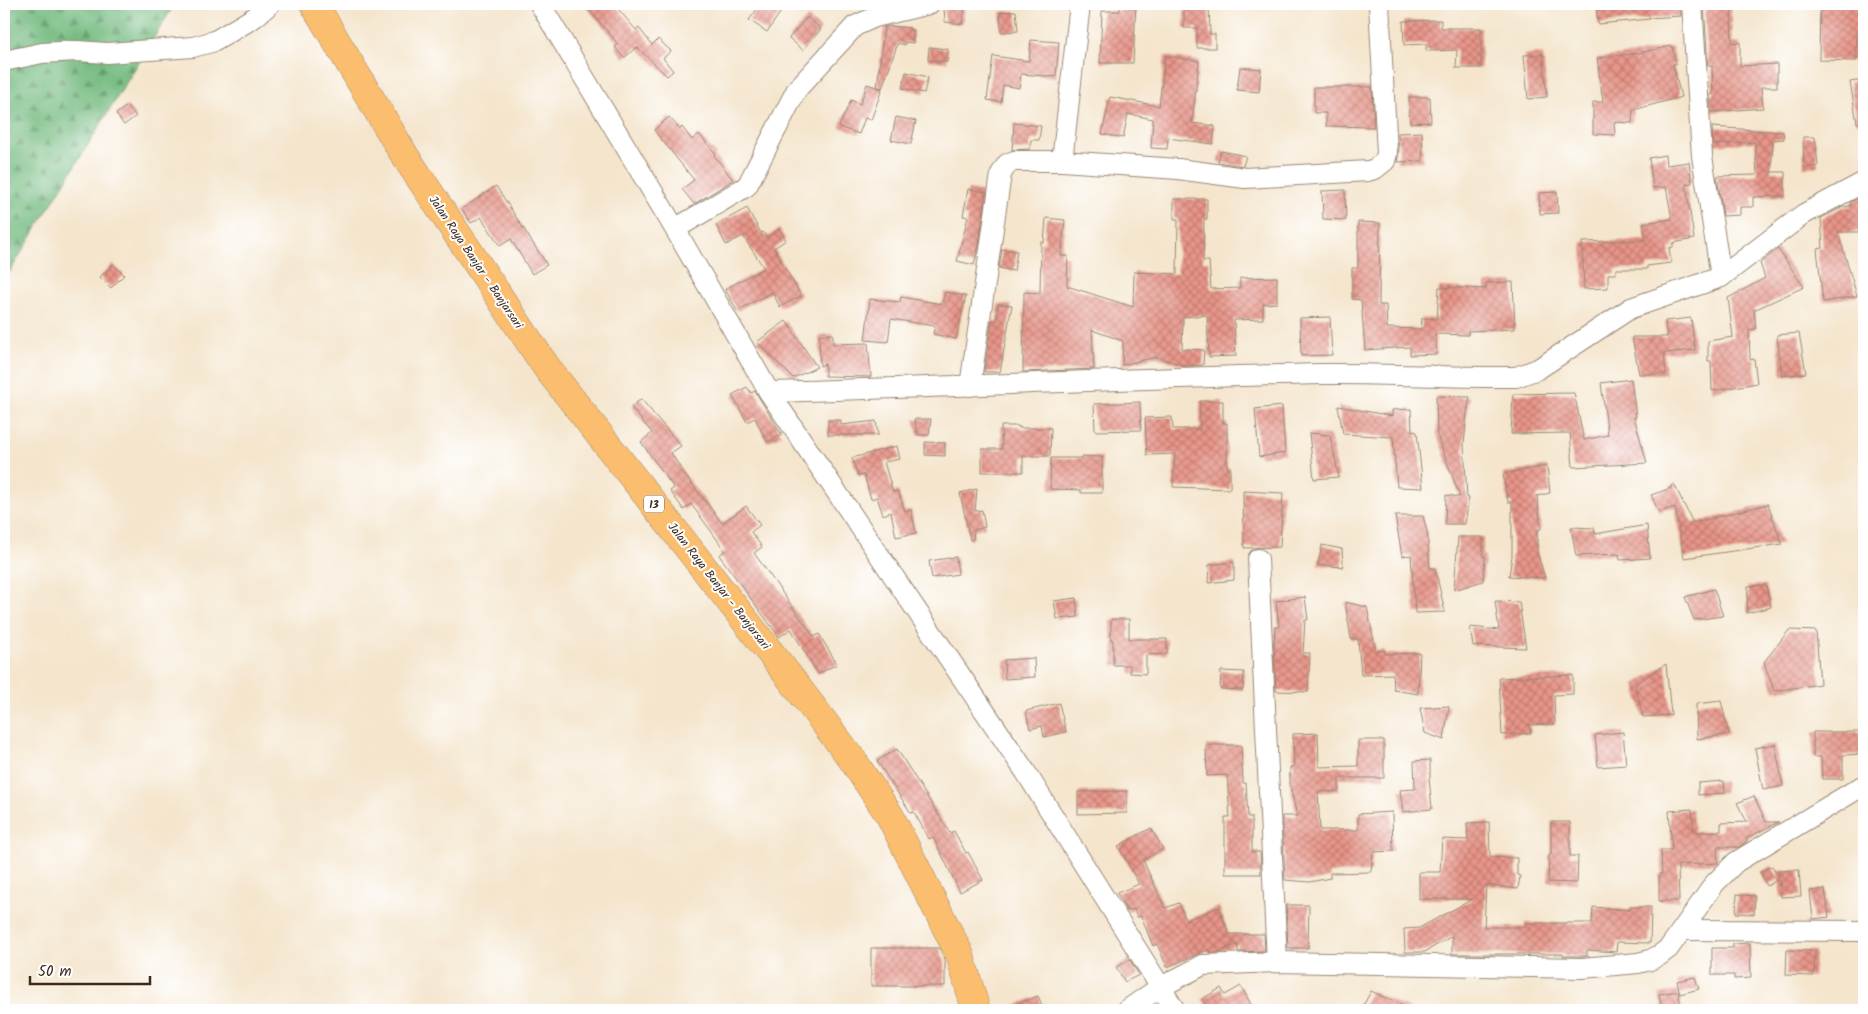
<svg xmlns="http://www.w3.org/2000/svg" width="1868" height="1014" font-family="Kalam,sans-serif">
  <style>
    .forest { fill: url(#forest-firs); stroke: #58724f }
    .building { fill: url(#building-cross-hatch) }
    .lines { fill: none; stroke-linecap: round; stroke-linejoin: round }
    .minor-casing { stroke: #988875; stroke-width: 22 }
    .highway-casing { stroke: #988875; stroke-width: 29 }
    .minor { stroke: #fff; stroke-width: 20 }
    .highway { stroke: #fbbd6e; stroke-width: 28 }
    .labels { text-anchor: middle; stroke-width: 4; stroke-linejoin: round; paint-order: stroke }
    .shield { fill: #fff; stroke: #766a62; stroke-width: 1 }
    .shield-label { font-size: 11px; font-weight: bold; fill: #3b2a1e }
    .street-label { font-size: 12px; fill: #3b2a1e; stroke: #fff }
  </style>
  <defs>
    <pattern id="forest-firs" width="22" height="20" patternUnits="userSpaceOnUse" patternTransform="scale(1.25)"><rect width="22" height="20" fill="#74bb80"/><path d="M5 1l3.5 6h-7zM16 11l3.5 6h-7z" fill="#609868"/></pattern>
    <pattern id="building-cross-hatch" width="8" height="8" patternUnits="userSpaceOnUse" patternTransform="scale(1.25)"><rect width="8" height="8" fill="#e99589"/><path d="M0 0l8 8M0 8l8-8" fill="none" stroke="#be7a6f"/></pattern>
  </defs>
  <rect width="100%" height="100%" fill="#fff"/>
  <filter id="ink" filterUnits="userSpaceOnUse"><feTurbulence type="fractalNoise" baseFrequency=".02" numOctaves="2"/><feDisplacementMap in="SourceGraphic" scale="10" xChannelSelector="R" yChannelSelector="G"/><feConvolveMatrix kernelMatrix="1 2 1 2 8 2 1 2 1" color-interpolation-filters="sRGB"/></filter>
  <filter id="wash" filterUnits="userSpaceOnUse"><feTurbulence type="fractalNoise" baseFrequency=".0096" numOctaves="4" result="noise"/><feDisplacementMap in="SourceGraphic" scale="20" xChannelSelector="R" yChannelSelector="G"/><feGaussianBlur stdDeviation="1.12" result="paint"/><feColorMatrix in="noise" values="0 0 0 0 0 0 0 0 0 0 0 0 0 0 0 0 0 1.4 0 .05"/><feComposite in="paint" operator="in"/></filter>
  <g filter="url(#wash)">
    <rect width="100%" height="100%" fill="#f4e5cc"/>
    <polygon class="forest" points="4,4 155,4 171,10 4,281"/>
    <g id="blocks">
      <g class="building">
        <polygon points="584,4 614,4 636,30 639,28 652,45 658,39 671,51 663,58 673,71 667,76 637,47 624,58 615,47 618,44"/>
        <polygon points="761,4 766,4 780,13 767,32 749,20"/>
        <polygon points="1120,4 1136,4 1133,63 1100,63 1102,11 1120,11"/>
        <polygon points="1596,4 1680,4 1681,16 1649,18 1650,19 1598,24"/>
        <polygon points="1820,4 1864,4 1864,34 1857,34 1856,61 1819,60"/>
        <polygon points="1209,5 1210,34 1215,34 1215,48 1197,48 1197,28 1184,28 1184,6"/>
        <polygon points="1704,5 1731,5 1732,43 1740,42 1740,66 1777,64 1777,87 1761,87 1763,108 1711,112 1710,95 1713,94 1712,66 1708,66"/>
        <polygon points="944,8 965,9 962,24 945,22"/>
        <polygon points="1016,11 1018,31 1001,32 1000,12"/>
        <polygon points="807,17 821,29 803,50 789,38"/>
        <polygon points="1441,20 1441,28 1481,28 1481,68 1456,68 1457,50 1426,51 1426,44 1404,45 1403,21"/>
        <polygon points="890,26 910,28 910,30 913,30 913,43 905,42 905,45 898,43 882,88 877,87 884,27"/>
        <polygon points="1031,40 1059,42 1056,77 1021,74 1019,88 1003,85 1001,102 987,100 993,56 1029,61"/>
        <polygon points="1672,46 1676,64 1673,64 1681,97 1633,110 1632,123 1614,122 1615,135 1593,134 1593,102 1603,102 1597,58 1633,54"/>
        <polygon points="929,47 948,49 947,62 928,60"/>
        <polygon points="1543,54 1547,97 1528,99 1524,55"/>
        <polygon points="1165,56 1199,61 1192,123 1215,126 1213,144 1168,138 1167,149 1151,148 1153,119 1128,114 1123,138 1102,134 1110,97 1159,106"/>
        <polygon points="1240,67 1261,69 1259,92 1237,90"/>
        <polygon points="906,72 928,77 924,93 902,88"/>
        <polygon points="1864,80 1864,123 1857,123 1850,82"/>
        <polygon points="867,84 882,89 871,120 865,118 859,134 839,127 851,100 860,104"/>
        <polygon points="1314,87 1372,87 1374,127 1326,126 1326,113 1314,113"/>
        <polygon points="1409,97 1430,97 1431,122 1410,123"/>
        <polygon points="127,106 136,116 124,125 116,114"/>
        <polygon points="669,117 680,129 682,127 692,140 699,134 716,154 714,155 733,180 694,204 682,189 694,180 654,130"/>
        <polygon points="896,117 916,121 911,144 891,140"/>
        <polygon points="1014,123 1041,126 1039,140 1031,140 1030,149 1012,150"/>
        <polygon points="1712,127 1783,132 1784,139 1773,140 1771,172 1785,172 1785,196 1753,197 1753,207 1740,207 1740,215 1723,216 1717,176 1757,175 1755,142 1713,145"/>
        <polygon points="1422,132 1423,161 1397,162 1399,152 1398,133"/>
        <polygon points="1803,137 1815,137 1818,166 1804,168"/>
        <polygon points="1221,151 1246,156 1243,166 1218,162"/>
        <polygon points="1665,155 1666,165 1689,162 1692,183 1686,184 1694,239 1673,243 1673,247 1669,248 1671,263 1647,266 1647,269 1616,269 1616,274 1608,274 1608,288 1584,289 1582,242 1646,240 1643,223 1672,219 1666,187 1653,188 1649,158"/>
        <polygon points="496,186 547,265 532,274 511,239 500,246 481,217 471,223 462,209"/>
        <polygon points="968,189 986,192 979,245 974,265 957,261 968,217 963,216"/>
        <polygon points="1345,190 1346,220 1323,219 1322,191"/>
        <polygon points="1557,192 1558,213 1540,214 1539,193"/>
        <polygon points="1859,198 1864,198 1864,232 1838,232 1857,296 1823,302 1817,249 1823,248 1821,218 1843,207 1851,206 1851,202"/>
        <polygon points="1174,199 1207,199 1207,219 1204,219 1203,261 1209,261 1211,289 1240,288 1240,278 1277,277 1277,303 1263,304 1263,319 1234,320 1236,356 1209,357 1207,315 1183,317 1182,349 1204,350 1203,365 1187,366 1156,357 1122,365 1123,341 1092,330 1094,369 1023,372 1024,292 1040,293 1041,242 1044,243 1046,218 1065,220 1061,256 1068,256 1067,286 1133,307 1134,272 1177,274 1178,219 1174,219"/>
        <polygon points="747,208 761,233 763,232 767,237 779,229 786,240 774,248 801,296 780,307 772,292 737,311 725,289 764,268 743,236 726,245 716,225"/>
        <polygon points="1358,222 1380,223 1379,305 1386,305 1387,328 1421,329 1422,318 1437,319 1439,287 1486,289 1486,283 1513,282 1515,329 1468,331 1468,335 1435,334 1437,354 1410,355 1410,347 1365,350 1361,300 1352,299 1352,268 1358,268"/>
        <polygon points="1002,249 1017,251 1014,271 999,268"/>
        <polygon points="1778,249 1804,287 1754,310 1756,329 1749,330 1750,360 1754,359 1757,383 1712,391 1711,361 1708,361 1708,341 1733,337 1728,298 1765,278 1760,263"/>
        <polygon points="113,264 124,275 111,288 100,277"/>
        <polygon points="945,292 966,296 956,339 933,334 935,326 891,319 888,342 865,340 870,299 900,302 901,297 942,304"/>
        <polygon points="998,304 1012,305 1000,372 984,372 992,320 997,321"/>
        <polygon points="1330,317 1332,355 1301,356 1300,318"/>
        <polygon points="1691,318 1695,350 1664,353 1666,374 1639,374 1632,337 1667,337 1665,321"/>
        <polygon points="786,321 817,367 793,378 757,342"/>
        <polygon points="1799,333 1806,373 1782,376 1777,335"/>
        <polygon points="833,334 833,344 868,343 871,377 825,376 825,364 820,366 819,335"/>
        <polygon points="1631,379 1636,417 1634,417 1647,463 1573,467 1570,433 1511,434 1513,394 1574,393 1584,440 1608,435 1601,383"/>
        <polygon points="747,387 751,393 755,391 782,435 767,442 755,418 747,422 732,395"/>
        <polygon points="1436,396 1470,397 1467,412 1464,445 1467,497 1469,498 1465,524 1445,524 1446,495 1460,497 1437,435"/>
        <polygon points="641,399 681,446 671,453 685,475 722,523 746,506 760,525 751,532 762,547 754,553 814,637 819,634 837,664 818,674 791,629 779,637 719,555 725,551 711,531 691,504 684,510 670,491 674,488 641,442 652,433 631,407"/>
        <polygon points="1200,401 1223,401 1223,423 1227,423 1227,468 1230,468 1230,489 1173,487 1175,454 1147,455 1145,418 1172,417 1173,429 1200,429"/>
        <polygon points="1140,402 1141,430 1095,431 1094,404"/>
        <polygon points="1282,406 1285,453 1259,457 1255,409"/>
        <polygon points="1338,406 1392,416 1392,410 1411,409 1412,431 1417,432 1423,488 1397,487 1393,437 1343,434"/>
        <polygon points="914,419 931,419 929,435 918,435"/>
        <polygon points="828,420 841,420 841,425 876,421 878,435 828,435"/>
        <polygon points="1001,426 1019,426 1019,428 1051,428 1050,456 1023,456 1023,472 982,472 982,449 1002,449"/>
        <polygon points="1309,433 1330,435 1339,477 1314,479"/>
        <polygon points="925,442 945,443 945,456 925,455"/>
        <polygon points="897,446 900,459 884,462 893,492 898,491 905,511 911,510 916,533 896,537 891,512 883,515 877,497 871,499 864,475 858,476 852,458"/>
        <polygon points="1082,456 1102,457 1102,493 1081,493 1081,490 1050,489 1051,458 1082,458"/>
        <polygon points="1547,466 1550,493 1537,496 1541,529 1537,530 1537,552 1545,578 1509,576 1512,556 1512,502 1508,502 1503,474"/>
        <polygon points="1674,484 1693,523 1768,504 1782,544 1684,558 1675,507 1659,512 1651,495 1671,488 1671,486"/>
        <polygon points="977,489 975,511 982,510 985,527 974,530 973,539 970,540 960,493"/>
        <polygon points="1243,491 1283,493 1280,547 1244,548"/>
        <polygon points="1395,516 1423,516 1427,532 1430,568 1435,568 1445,612 1415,613 1411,555 1402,556"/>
        <polygon points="1647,525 1650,558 1620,560 1619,554 1576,556 1571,527 1594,528 1595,534"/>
        <polygon points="1458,537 1483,537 1483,556 1485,556 1483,581 1454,590"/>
        <polygon points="1322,545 1342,549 1343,567 1318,565"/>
        <polygon points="956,557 958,574 932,578 929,561"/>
        <polygon points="1234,562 1234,580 1208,583 1209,565"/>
        <polygon points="1766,585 1771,607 1747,613 1748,586"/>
        <polygon points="1714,589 1723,616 1694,620 1685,597"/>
        <polygon points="1305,597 1308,620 1305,620 1303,653 1310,653 1308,692 1276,691 1274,646 1275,627 1279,627 1276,601"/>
        <polygon points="1076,598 1078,617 1057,619 1054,601"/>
        <polygon points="1495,601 1519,602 1526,648 1473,646 1470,627 1499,630"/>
        <polygon points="1345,602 1367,607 1376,651 1385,650 1385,654 1420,653 1418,694 1394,690 1393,674 1361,675 1358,639 1351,639"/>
        <polygon points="1111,619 1129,619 1129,639 1167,639 1167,654 1146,655 1146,674 1130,673 1130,665 1113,665 1113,640 1111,640"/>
        <polygon points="1789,630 1816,631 1820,684 1774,691 1764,662"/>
        <polygon points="1034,658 1035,677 1005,679 1004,660"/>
        <polygon points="1666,664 1671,715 1643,717 1635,684"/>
        <polygon points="1221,671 1244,672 1243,690 1220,689"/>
        <polygon points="1573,675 1573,694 1554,695 1555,724 1529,725 1531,733 1502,735 1499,678"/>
        <polygon points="1721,701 1729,734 1697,739 1696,704"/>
        <polygon points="1059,703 1066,732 1044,737 1042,726 1030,729 1026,711"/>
        <polygon points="1449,706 1444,740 1425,733 1420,708"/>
        <polygon points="1623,732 1626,765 1598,767 1595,735"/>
        <polygon points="1813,732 1864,732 1864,754 1843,755 1843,779 1822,779 1821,757 1813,757"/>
        <polygon points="1318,733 1319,767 1358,766 1358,740 1384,740 1384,778 1339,778 1339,791 1318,792 1320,830 1358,830 1358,814 1392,812 1393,851 1373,852 1371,872 1330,873 1330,878 1310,882 1285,880 1282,816 1297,816 1290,786 1290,767 1294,767 1293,734"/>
        <polygon points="1775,744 1783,786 1763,790 1755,748"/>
        <polygon points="1206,745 1241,745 1243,783 1246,783 1248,817 1252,817 1252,852 1260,852 1261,874 1225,874 1225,817 1230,817 1227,775 1207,776"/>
        <polygon points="897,749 950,833 954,831 966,853 968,852 983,880 960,892 933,837 929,839 914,812 911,813 877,761"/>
        <polygon points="1430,760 1430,778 1429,778 1432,809 1403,812 1400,790 1415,789 1414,761"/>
        <polygon points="1724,781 1725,793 1698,795 1698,783"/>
        <polygon points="1127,791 1127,813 1078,814 1078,792"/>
        <polygon points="1754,796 1766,822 1779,822 1747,838 1747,841 1739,847 1717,847 1718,863 1678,865 1679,901 1659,901 1659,874 1662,874 1661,850 1672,850 1669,811 1692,809 1694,832 1721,831 1721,823 1747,822 1737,803"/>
        <polygon points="1489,822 1490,857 1517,858 1517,875 1520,876 1518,889 1486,885 1484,927 1525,927 1525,923 1592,923 1593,907 1630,910 1630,907 1651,907 1650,943 1617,942 1616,952 1587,950 1587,956 1563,956 1563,954 1452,954 1452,936 1425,952 1405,952 1404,929 1419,928 1473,899 1419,899 1419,872 1440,872 1442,839 1468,840 1467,823"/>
        <polygon points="1551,822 1570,822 1570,856 1578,856 1577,883 1548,882 1549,855 1551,855"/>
        <polygon points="1151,828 1163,849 1143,860 1165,908 1179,903 1186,920 1219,907 1229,934 1264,934 1265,951 1238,952 1238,944 1216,953 1210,953 1208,950 1167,967 1157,944 1153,946 1141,916 1137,917 1134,909 1127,911 1117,893 1139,884 1118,846"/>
        <polygon points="1772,866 1779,879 1767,886 1760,872"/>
        <polygon points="1799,870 1801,896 1781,897 1778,871"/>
        <polygon points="1825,889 1829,917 1813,919 1810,891"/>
        <polygon points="1737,894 1755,896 1754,914 1736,913"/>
        <polygon points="1286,905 1309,905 1308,948 1288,948"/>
        <polygon points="1750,943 1751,978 1734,979 1734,975 1712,975 1712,948 1733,948 1733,944"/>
        <polygon points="871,948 939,948 945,961 945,986 871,986"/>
        <polygon points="1787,950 1815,951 1814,976 1786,975"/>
        <polygon points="1130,960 1139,975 1125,982 1116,967"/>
        <polygon points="1695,977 1699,989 1680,994 1677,981"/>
        <polygon points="1241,986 1254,1010 1209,1010 1202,999 1221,988 1225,995"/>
        <polygon points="1371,991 1412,1010 1361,1010"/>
        <polygon points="1678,991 1682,1010 1662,1010 1659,994"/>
        <polygon points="1038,996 1044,1010 1003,1010"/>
      </g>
    </g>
  </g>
  <g filter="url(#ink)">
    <use href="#blocks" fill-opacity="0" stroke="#988875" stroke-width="1"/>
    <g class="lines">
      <defs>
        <g id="minor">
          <polyline points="540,4 675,229 769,392 1025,771 1175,1010"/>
          <polyline points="1692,4 1702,156 1721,277"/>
          <polyline points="4,61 42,53 77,51 107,53 193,47 215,41 255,17 270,4"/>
          <polyline points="1062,161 1080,4"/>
          <polyline points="675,229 747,186 797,89 855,26 875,17 929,4"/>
          <polyline points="970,386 1001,174 1007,164 1014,161 1062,161 1178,169 1245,178 1368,171 1375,169 1385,161 1387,153 1379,4"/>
          <path d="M769,392c185,-5 370,-14 554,-18 65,-1 129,4 193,3l22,-8 93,-61 90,-31 83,-63 60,-32"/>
          <polyline points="1258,559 1277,962"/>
          <polyline points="1682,930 1864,931"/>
          <polyline points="1127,1010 1159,988 1203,965 1277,962 1582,968 1638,963 1650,960 1660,955 1669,948 1715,883 1736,862 1864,785"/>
        </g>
        <polyline id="highway" points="314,4 405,156 547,368 791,679 852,759 890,816 960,955 976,1010"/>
      </defs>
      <use href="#minor" class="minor-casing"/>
      <use href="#highway" class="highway-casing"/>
      <use href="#minor" class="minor"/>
      <use href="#highway" class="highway"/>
    </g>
  </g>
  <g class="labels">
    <rect class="shield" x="644" y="495.5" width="20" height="17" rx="4"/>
    <g class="shield-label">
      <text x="654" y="508">13</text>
    </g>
    <g class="street-label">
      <text transform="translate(476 262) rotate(56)" y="4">Jalan Raya Banjar - Banjarsari</text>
      <text transform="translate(719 586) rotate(52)" y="4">Jalan Raya Banjar - Banjarsari</text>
    </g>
  </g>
  <rect width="1868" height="1014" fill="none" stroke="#fff" stroke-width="20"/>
  <path d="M30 976v8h120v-8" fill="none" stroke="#3b2a1e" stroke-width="2.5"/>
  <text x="38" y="976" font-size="15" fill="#3b2a1e" stroke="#ffffff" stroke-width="4" paint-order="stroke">50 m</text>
</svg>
